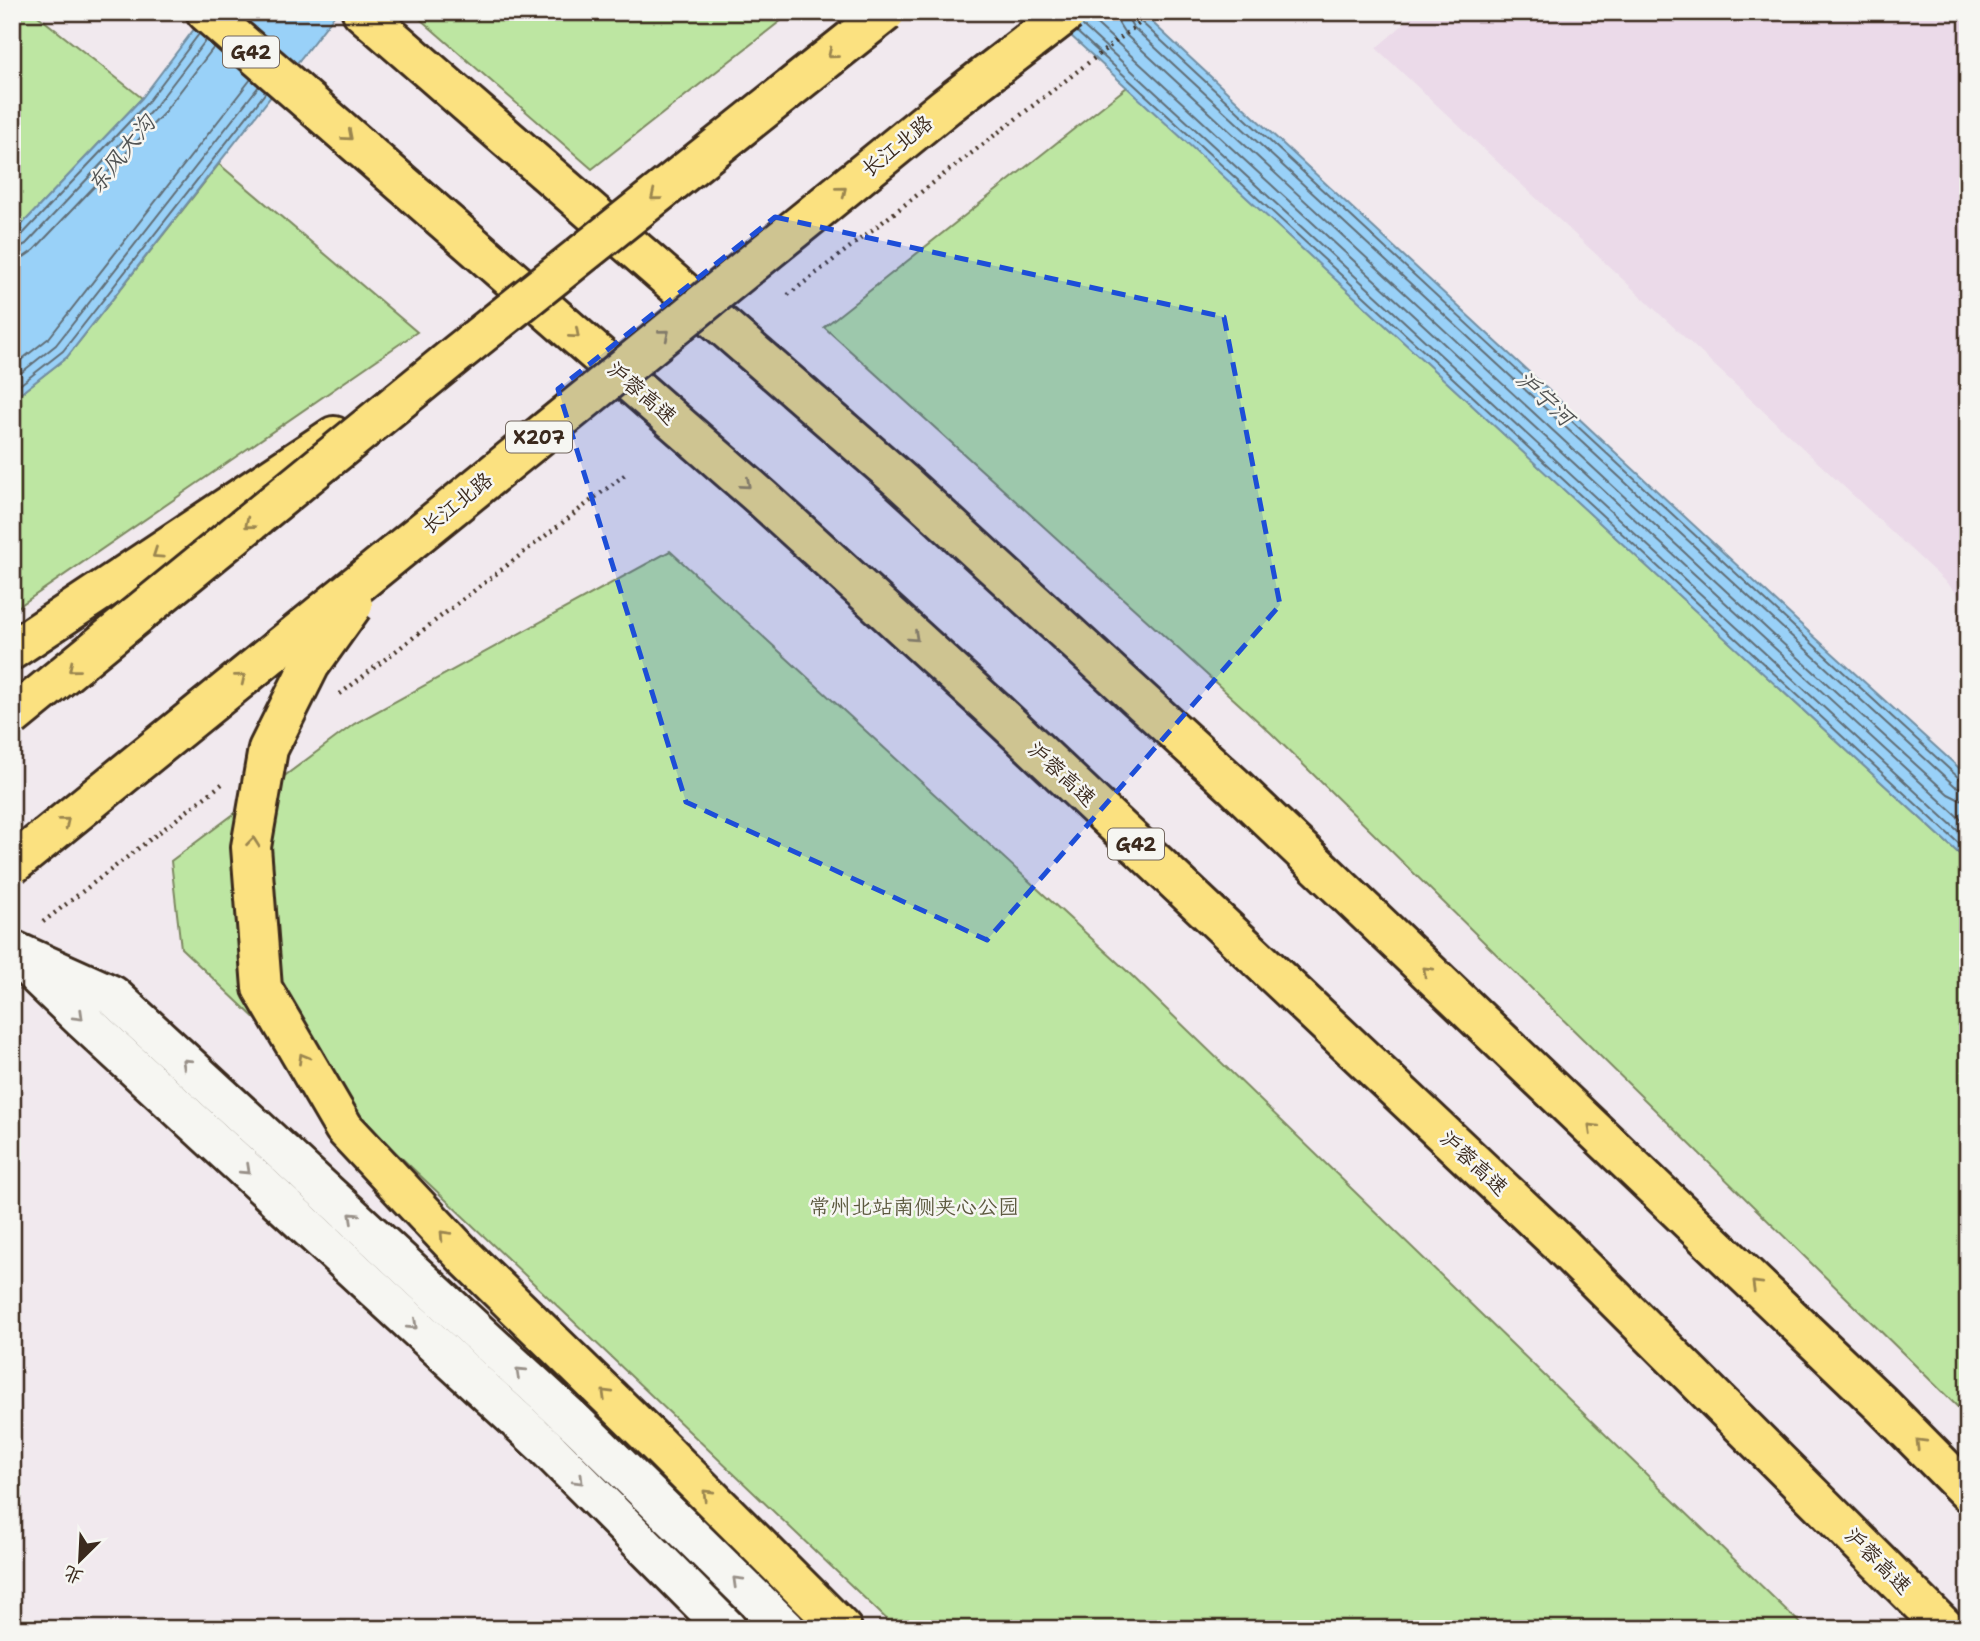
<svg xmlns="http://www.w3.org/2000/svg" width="1980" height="1641" font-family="'Shantell Sans','LXGW WenKai TC',sans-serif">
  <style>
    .built { fill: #ebdae9 }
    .green { fill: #bde6a2; stroke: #7c8860; stroke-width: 2 }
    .water { fill: #99d1f8; stroke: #738ea1; stroke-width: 2 }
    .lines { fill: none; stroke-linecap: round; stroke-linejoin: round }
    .shore { stroke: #616d75; stroke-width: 2 }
    .minor-casing { stroke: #3b2a1e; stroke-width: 44 }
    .major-casing { stroke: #3b2a1e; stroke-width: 44 }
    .highway-casing { stroke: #3b2a1e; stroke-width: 44 }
    .path { stroke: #3b2a1e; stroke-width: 4.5; stroke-dasharray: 2 5; stroke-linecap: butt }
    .minor { stroke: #f6f6f2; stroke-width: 38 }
    .major { stroke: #fbe180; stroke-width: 38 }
    .highway { stroke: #fbe180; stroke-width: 38 }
    .major-bridge-casing { stroke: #3b2a1e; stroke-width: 44; stroke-linecap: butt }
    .major-bridge { stroke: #fbe180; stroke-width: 38 }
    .oneway { stroke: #9b864f }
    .oneway2 { stroke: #989088 }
    .marked { fill: #1d4ed8; fill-opacity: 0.2; stroke: #1d4ed8; stroke-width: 5; stroke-dasharray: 14 9; stroke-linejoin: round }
    .labels { text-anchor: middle; stroke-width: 5; stroke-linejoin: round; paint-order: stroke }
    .shield { fill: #f6f6f2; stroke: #73675e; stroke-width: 2 }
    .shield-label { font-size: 19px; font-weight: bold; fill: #3b2a1e }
    .street-label { font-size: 21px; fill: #3b2a1e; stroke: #f6f6f2 }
    .park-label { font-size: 21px; fill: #5c593f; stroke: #f6f6f2 }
    .water-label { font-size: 23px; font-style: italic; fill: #525454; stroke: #f6f6f2 }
  </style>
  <rect width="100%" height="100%" fill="#f1e9ee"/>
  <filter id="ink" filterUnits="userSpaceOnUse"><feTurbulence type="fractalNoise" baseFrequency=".0143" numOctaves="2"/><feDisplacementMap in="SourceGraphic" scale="14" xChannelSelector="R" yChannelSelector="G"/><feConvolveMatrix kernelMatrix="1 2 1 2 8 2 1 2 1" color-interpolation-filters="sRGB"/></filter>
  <g filter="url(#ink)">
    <polygon class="built" points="1418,12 1968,12 1968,603 1376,48"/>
    <g class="green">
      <polygon points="12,12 33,12 142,98 12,235"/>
      <polygon points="412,12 792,12 592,169"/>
      <polygon points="1127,87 1968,862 1968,1417 1271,733 824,327"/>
      <polygon points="219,164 417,332 12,611 12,400 67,357"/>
      <polygon points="670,551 1128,972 1806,1629 897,1629 181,948 171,861 354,724"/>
    </g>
    <g class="water">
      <polygon points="207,12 337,12 67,357 12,400 12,235 142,98"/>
      <polygon points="1045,12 1141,12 1797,621 1968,776 1968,862"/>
    </g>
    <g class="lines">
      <g class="shore">
        <polyline points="1117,12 1119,24 1126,35 1779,640 1948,794 1958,799 1968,800"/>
        <polyline points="1128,12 1129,20 1133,27 1787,632 1955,786 1968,790"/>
        <polyline points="1137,12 1139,20 1793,626 1960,779 1968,781"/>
        <polyline points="1088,16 1968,826"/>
        <polyline points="1083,26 1968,840"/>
        <polyline points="1077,32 1968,852"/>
        <polyline points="12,240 20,237 147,103 199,34"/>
        <polyline points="12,248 20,247 26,244 154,108 206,40"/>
        <polyline points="12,259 24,257 34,250 162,115 214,47"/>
        <polyline points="12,367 49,338 251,79"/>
        <polyline points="12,380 56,345 259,86"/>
        <polyline points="12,391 63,351 266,92"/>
      </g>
      <defs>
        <g id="minor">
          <polyline points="12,950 112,995 577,1424 786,1629"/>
          <polyline points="29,968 82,1019 545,1446 727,1629"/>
        </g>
        <g id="major">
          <polyline points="12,650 334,436"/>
          <polyline points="655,1442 842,1629"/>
        </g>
        <g id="highway">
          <polyline points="206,12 762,498 994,710 1559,1243 1946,1629"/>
          <polyline points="362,12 901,481 1233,785 1881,1404 1968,1492"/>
        </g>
      </defs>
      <use href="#minor" class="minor-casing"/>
      <use href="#major" class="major-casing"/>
      <use href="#highway" class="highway-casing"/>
      <g class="path">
        <polyline points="788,295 1154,12"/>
        <polyline points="340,694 627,473"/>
        <polyline points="43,922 222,784"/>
      </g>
      <use href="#minor" class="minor"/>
      <use href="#major" class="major"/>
      <use href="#highway" class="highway"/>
      <defs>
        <g id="major-bridge">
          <polyline points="353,605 310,665 268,749 251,847 262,988 344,1128 466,1258 655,1442"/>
          <polyline points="12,717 458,353 886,12"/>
          <polyline points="12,865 946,106 1068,12"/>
        </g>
      </defs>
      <use href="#major-bridge" class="major-bridge-casing"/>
      <use href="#major-bridge" class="major-bridge"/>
    </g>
    <defs><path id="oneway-chevron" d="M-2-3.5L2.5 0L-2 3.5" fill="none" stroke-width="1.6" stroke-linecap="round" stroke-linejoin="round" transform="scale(1.75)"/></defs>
    <g class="oneway">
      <use href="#oneway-chevron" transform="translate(832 54) rotate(141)"/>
      <use href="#oneway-chevron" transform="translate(348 136) rotate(41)"/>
      <use href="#oneway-chevron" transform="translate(842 191) rotate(-39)"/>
      <use href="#oneway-chevron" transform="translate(655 196) rotate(141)"/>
      <use href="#oneway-chevron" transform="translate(575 334) rotate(41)"/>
      <use href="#oneway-chevron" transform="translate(665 334) rotate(-39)"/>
      <use href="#oneway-chevron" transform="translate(746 484) rotate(41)"/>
      <use href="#oneway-chevron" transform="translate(249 524) rotate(141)"/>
      <use href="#oneway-chevron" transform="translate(157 554) rotate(146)"/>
      <use href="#oneway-chevron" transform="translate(914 637) rotate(42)"/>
      <use href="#oneway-chevron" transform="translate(73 668) rotate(141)"/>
      <use href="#oneway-chevron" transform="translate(241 678) rotate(-39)"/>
      <use href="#oneway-chevron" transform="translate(65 822) rotate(-39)"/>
      <use href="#oneway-chevron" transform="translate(253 842) rotate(-84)"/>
      <use href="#oneway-chevron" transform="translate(1427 971) rotate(-136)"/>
      <use href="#oneway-chevron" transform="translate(303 1058) rotate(-120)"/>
      <use href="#oneway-chevron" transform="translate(1592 1128) rotate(-136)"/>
      <use href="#oneway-chevron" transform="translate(444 1235) rotate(-133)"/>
      <use href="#oneway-chevron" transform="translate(1756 1285) rotate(-136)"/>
      <use href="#oneway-chevron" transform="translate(606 1394) rotate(-136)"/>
      <use href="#oneway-chevron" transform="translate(1920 1443) rotate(-135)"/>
      <use href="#oneway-chevron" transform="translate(707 1494) rotate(-135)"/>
    </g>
    <g class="oneway2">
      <use href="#oneway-chevron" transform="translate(79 1016) rotate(44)"/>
      <use href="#oneway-chevron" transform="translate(186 1063) rotate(-137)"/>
      <use href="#oneway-chevron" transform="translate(246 1170) rotate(43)"/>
      <use href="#oneway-chevron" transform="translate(353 1217) rotate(-137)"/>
      <use href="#oneway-chevron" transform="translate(413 1325) rotate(43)"/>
      <use href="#oneway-chevron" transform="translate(520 1372) rotate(-137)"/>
      <use href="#oneway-chevron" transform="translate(579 1480) rotate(45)"/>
      <use href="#oneway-chevron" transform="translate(737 1581) rotate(-136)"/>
    </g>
  </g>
  <path class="marked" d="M775,217l449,100 56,288 -293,335 -301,-138 -128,-413z"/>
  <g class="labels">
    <g class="shield">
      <rect x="223" y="36.5" width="56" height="31" rx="5"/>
      <rect x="506" y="421.5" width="66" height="31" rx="5"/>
      <rect x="1108" y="828.5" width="56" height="31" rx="5"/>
    </g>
    <g class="shield-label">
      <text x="251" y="59">G42</text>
      <text x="539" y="444">X207</text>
      <text x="1136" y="851">G42</text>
    </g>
    <g class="street-label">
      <text transform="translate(897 146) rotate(-39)" y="7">长江北路</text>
      <text transform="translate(642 393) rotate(41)" y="7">沪蓉高速</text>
      <text transform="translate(457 503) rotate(-39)" y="7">长江北路</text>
      <text transform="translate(1062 774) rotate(43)" y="7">沪蓉高速</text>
      <text transform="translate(1474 1163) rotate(43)" y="7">沪蓉高速</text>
      <text transform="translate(1878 1561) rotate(45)" y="7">沪蓉高速</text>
    </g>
    <g class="park-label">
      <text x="914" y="1214">常州北站南侧夹心公园</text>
    </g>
    <g class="water-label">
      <text transform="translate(121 154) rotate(-51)" y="8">东风大沟</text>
      <text transform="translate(1545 398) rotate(43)" y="8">沪宁河</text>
    </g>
  </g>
  <rect width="1980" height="1641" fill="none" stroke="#f6f6f2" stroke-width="42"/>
  <rect x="21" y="21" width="1938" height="1599" fill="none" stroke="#3b2a1e" stroke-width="2.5" filter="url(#ink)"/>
  <g transform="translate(80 1560) rotate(204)" stroke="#f6f6f2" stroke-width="5" paint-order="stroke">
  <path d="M0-5L12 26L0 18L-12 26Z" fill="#3b2a1e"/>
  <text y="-10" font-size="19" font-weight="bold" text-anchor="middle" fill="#3b2a1e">北</text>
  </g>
</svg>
